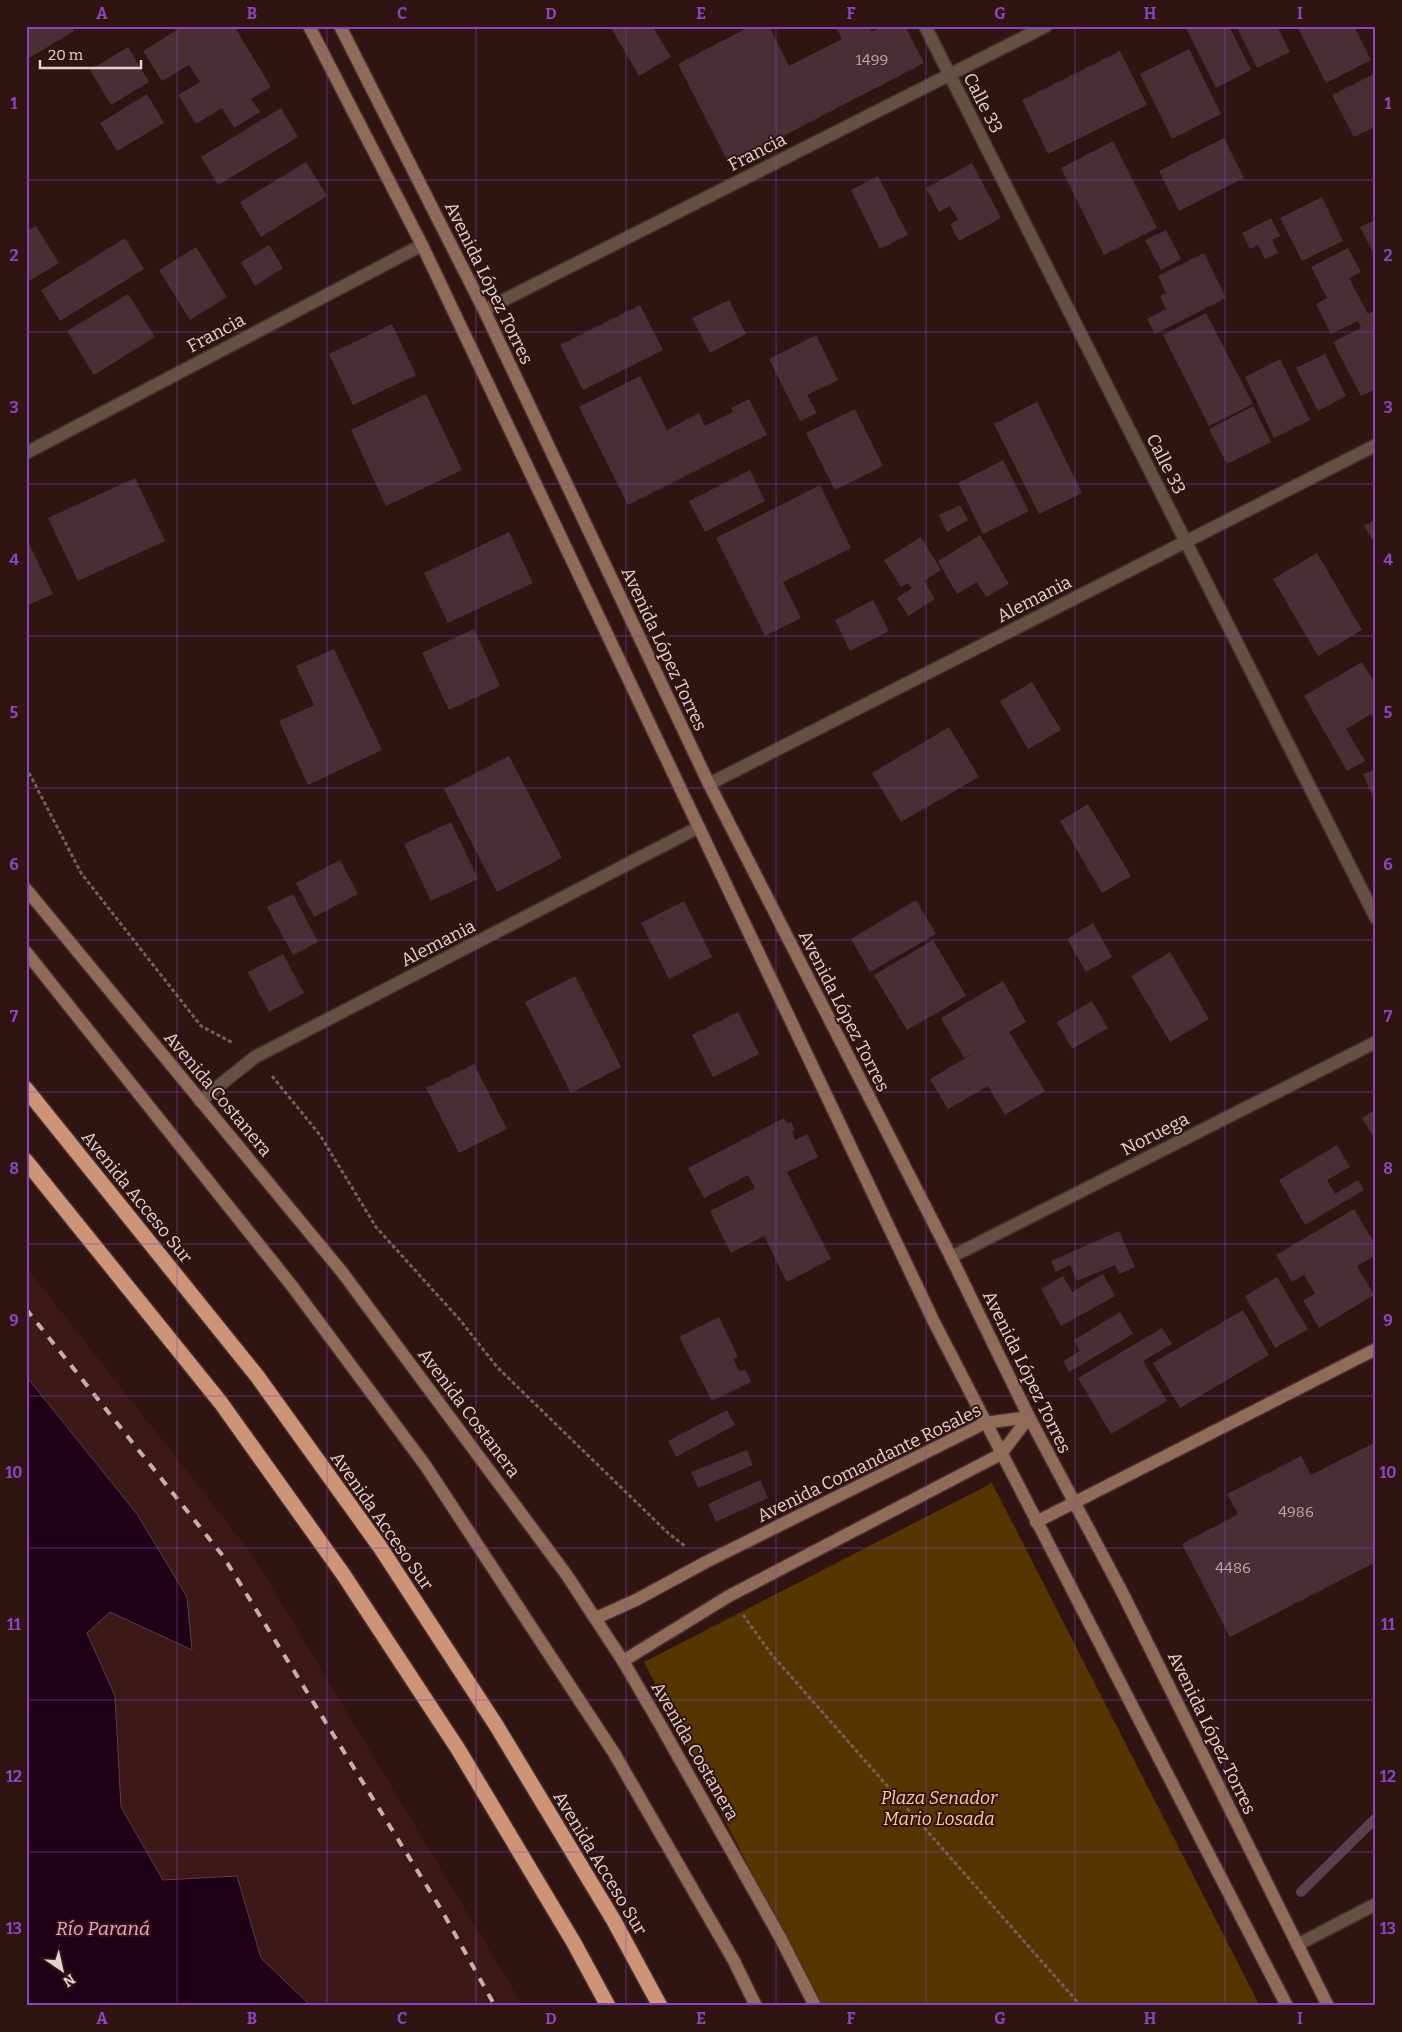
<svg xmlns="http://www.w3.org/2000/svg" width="1402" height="2032" font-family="Bitter,serif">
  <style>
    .built { fill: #3c1917 }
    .green { fill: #573501 }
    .water { fill: #200017; stroke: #5b3f4e }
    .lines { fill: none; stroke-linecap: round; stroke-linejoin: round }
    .stream { stroke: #5b3f4e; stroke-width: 10 }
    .building { fill: #4b2e35 }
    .street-casing { stroke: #482e2c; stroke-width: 15 }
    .secondary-casing { stroke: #482e2c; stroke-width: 15 }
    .highway-casing { stroke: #482e2c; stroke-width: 18 }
    .path { stroke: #765e5c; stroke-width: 3; stroke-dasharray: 4 2.5; stroke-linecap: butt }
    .street { stroke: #664f43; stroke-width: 12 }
    .secondary { stroke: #906b58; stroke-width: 12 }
    .highway { stroke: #ce9477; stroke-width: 15 }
    .rail { stroke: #c5afad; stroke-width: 4; stroke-dasharray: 9 9; stroke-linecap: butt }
    .grid { fill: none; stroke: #8b45c1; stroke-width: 1; stroke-opacity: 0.55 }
    .labels { text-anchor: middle; stroke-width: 4; stroke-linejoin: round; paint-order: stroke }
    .number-label { font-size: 15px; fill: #bea8a8 }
    .street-label { font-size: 18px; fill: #e5d1cf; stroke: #2f1412 }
    .park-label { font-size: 18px; font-style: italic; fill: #ffce97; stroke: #2f1412 }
    .water-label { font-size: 19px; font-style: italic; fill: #f1a3d5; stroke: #2f1412 }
    .neatline { fill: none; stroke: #8b45c1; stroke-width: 2 }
    .grid-label { font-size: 16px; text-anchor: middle; font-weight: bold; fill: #8b45c1 }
  </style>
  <rect width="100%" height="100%" fill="#2f1412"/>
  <polygon class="built" points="26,1267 252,1554 523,2006 311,2006 261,1958 237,1876 163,1880 121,1807 115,1696 87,1633 110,1611 192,1649 187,1598 137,1514 26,1376"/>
  <polygon class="green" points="992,1483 1260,2006 820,2006 644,1662"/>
  <polygon class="water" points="26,1376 137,1514 187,1597 192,1650 110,1612 87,1633 115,1696 121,1807 163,1880 237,1876 261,1958 311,2006 26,2006"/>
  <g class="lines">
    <polyline class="stream" points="1301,1892 1376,1818"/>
  </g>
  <g class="building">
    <polygon points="26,26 72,26 74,31 26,60"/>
    <polygon points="183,26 234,26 271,87 251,99 260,112 234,128 222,108 196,124 178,95 200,82 189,65 162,81 143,51"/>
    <polygon points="610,26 652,26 671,57 639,76"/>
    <polygon points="751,26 769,26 789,66 842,39 835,26 869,26 872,32 884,26 905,26 924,63 729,164 678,64"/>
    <polygon points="1185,26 1229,26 1251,70 1216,88"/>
    <polygon points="1236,26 1277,26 1290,52 1257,68"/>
    <polygon points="1297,26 1354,26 1371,60 1326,83"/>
    <polygon points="128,47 149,82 111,105 90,70"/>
    <polygon points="1189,49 1221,114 1172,139 1140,74"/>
    <polygon points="1120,51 1147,105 1048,154 1022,100"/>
    <polygon points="1376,73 1376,133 1373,128 1354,137 1332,95"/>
    <polygon points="147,94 164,123 117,151 100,123"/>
    <polygon points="281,108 298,137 218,185 201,157"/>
    <polygon points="1224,138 1244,178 1179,211 1159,171"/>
    <polygon points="1113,141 1157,228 1104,255 1061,168"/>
    <polygon points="306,162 327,196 261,237 240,202"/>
    <polygon points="972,163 1001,218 959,241 950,224 958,220 950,206 939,212 926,188"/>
    <polygon points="878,176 908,235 880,249 851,190"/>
    <polygon points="1322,197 1343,241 1302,261 1280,218"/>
    <polygon points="1271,218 1280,236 1272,240 1278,253 1265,259 1258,245 1250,249 1242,233"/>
    <polygon points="1376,220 1376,258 1360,227"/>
    <polygon points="36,226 59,263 26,283 26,231"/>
    <polygon points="1166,230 1181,259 1161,270 1145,240"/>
    <polygon points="125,238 144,269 60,321 41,290"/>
    <polygon points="269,245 283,268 255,286 241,262"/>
    <polygon points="196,247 227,297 190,320 159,270"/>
    <polygon points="1348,248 1361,272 1349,278 1368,314 1376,310 1376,389 1361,396 1333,342 1361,328 1358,321 1331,334 1316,304 1327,298 1311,267"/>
    <polygon points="1204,253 1226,298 1155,334 1147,319 1166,309 1160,296 1166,293 1158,276"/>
    <polygon points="128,294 155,337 94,375 67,331"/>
    <polygon points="729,300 746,334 710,353 692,318"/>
    <polygon points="640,305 663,350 583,390 560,345"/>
    <polygon points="1206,313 1253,404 1209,426 1163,335"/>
    <polygon points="392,324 416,375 353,405 329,354"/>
    <polygon points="816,335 838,380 807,395 817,413 800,421 769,359"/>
    <polygon points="1325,354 1346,396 1318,411 1296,368"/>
    <polygon points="1280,359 1310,420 1274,438 1245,377"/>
    <polygon points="640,376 667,430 699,413 705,426 733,412 731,408 749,399 767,435 628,505 579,407"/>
    <polygon points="426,394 462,470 386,506 351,430"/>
    <polygon points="1037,402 1082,493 1039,514 994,424"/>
    <polygon points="1253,406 1271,442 1227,464 1209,429"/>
    <polygon points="855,409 883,466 835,490 806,433"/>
    <polygon points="1003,460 1029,511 983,534 958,483"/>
    <polygon points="750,470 765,501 705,532 689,501"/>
    <polygon points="135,478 165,541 78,581 48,518"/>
    <polygon points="820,485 851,548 783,582 801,618 765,636 716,538"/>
    <polygon points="960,505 968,520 947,532 939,515"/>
    <polygon points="1376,519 1376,545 1364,526"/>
    <polygon points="509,532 533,583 448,623 424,573"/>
    <polygon points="980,535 1009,584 986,597 977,582 957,594 938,561"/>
    <polygon points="26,537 53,594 26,606"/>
    <polygon points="921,537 941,570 924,581 935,599 908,616 897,598 912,588 908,583 901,587 884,560"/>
    <polygon points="1317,553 1362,630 1318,656 1273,579"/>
    <polygon points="873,600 889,631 850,651 835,620"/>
    <polygon points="474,629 500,686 449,710 422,653"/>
    <polygon points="334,649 382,750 308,785 279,721 314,705 296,666"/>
    <polygon points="1362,662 1376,685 1376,721 1371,714 1346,729 1365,761 1347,771 1304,696"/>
    <polygon points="1032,682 1061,730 1028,749 1000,701"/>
    <polygon points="949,727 979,777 901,822 872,773"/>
    <polygon points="509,756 562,858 497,892 444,789"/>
    <polygon points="1376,769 1376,804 1363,774"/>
    <polygon points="1088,804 1131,876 1102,893 1060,821"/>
    <polygon points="451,822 478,879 431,901 404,844"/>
    <polygon points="340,860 358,894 314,917 296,883"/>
    <polygon points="293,894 318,942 293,955 267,907"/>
    <polygon points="916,900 936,934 870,972 851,939"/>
    <polygon points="684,901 712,957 669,979 641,923"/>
    <polygon points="1093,923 1112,957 1086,972 1067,939"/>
    <polygon points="933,940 966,996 907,1030 874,975"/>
    <polygon points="1170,952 1209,1019 1170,1042 1131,976"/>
    <polygon points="283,954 304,993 269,1012 248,972"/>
    <polygon points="575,976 621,1067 571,1093 525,1002"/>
    <polygon points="1003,981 1026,1022 1009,1032 1045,1091 1005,1115 988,1086 948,1109 930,1079 979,1050 964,1058 941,1018"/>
    <polygon points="1092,1001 1108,1028 1072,1049 1057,1022"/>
    <polygon points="738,1012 759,1054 713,1077 692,1035"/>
    <polygon points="474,1064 507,1129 459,1153 426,1088"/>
    <polygon points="1376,1109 1376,1141 1362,1118"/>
    <polygon points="784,1118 788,1124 791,1122 795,1130 792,1132 795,1140 807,1134 818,1157 787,1172 831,1259 787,1282 764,1236 731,1253 710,1211 755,1188 748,1175 704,1198 688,1168"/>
    <polygon points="1337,1145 1350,1167 1327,1180 1335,1194 1358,1180 1364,1190 1305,1225 1279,1180"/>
    <polygon points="1354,1209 1376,1246 1376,1255 1357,1266 1374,1295 1319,1328 1303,1300 1315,1294 1304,1275 1292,1282 1276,1255"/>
    <polygon points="1119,1231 1135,1267 1119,1274 1115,1265 1077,1281 1070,1265 1056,1272 1051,1261"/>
    <polygon points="1103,1274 1115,1296 1061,1326 1041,1289 1063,1276 1072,1292"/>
    <polygon points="1277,1277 1308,1329 1275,1348 1245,1296"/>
    <polygon points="1243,1310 1269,1355 1180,1408 1153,1363"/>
    <polygon points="1120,1312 1133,1334 1069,1372 1063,1361 1080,1351 1074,1340"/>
    <polygon points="719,1317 738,1357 733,1359 740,1372 745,1369 751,1382 712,1401 679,1337"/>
    <polygon points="1162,1328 1172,1344 1143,1361 1167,1401 1111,1434 1078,1378"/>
    <polygon points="727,1410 735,1425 676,1457 668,1441"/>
    <polygon points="1376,1442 1376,1562 1230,1637 1182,1544 1238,1514 1227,1494 1301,1456 1311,1475"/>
    <polygon points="747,1450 753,1465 698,1488 691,1472"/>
    <polygon points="760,1480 768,1498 716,1522 708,1504"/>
  </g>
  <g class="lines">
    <defs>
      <g id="street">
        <polyline points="925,26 1376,918"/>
        <polyline points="484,310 1046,26"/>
        <polyline points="26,453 422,245"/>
        <polyline points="709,784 1376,445"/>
        <polyline points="200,1101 255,1057 699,827"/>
        <polyline points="951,1257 1376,1042"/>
        <polyline points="1297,1945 1376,1904"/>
      </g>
      <g id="secondary">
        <polyline points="309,26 422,245 934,1322 1287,2006"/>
        <polyline points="340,26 484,310 709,784 951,1257 1029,1417 1122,1592 1328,2006"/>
        <polyline points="26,889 342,1272 566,1574 623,1661 661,1726 781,1939 815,2006"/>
        <polyline points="26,952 292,1286 425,1465 614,1753 734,1961 756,2006"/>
        <polyline points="1036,1522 1376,1349"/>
        <polyline points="596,1618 636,1600 706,1562 985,1423 1029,1417"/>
        <polyline points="623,1661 729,1596 1001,1454 1029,1417"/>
      </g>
      <g id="highway">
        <polyline points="26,1089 257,1376 380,1547 496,1725 614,1921 660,2006"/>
        <polyline points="26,1161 221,1403 343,1574 458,1749 574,1943 608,2006"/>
      </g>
    </defs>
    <use href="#street" class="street-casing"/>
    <use href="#secondary" class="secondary-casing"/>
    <use href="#highway" class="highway-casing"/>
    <g class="path">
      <polyline points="26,767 81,873 201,1026 233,1043"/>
      <polyline points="272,1076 320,1135 376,1227 460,1320 497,1367 668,1533 685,1546"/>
      <polyline points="743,1615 772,1655 1081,2006"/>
    </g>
    <use href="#street" class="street"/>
    <use href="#secondary" class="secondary"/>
    <use href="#highway" class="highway"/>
    <polyline class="rail" points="26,1309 223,1556 441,1909 495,2006"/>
  </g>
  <path class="grid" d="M177,26v1980M327,26v1980M476,26v1980M626,26v1980M776,26v1980M926,26v1980M1075,26v1980M1225,26v1980M26,180h1350M26,332h1350M26,484h1350M26,636h1350M26,788h1350M26,940h1350M26,1092h1350M26,1244h1350M26,1396h1350M26,1548h1350M26,1700h1350M26,1852h1350"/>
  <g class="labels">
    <g class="number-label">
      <text x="872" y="65">1499</text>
      <text x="1296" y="1517">4986</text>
      <text x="1233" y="1573">4486</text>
    </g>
    <g class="street-label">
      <text transform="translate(983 103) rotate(63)" y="6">Calle 33</text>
      <text transform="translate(757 152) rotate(-27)" y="6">Francia</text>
      <text transform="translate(489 283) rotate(64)" y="6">Avenida López Torres</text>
      <text transform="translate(216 333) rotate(-28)" y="6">Francia</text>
      <text transform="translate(1166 464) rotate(63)" y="6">Calle 33</text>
      <text transform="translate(1034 599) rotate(-27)" y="6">Alemania</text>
      <text transform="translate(664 649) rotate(65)" y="6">Avenida López Torres</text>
      <text transform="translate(438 943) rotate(-27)" y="6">Alemania</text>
      <text transform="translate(844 1011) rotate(63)" y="6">Avenida López Torres</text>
      <text transform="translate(218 1094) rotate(50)" y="6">Avenida Costanera</text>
      <text transform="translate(1155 1134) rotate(-27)" y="6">Noruega</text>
      <text transform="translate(137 1197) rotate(51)" y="6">Avenida Acceso Sur</text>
      <text transform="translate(1027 1372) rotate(64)" y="6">Avenida López Torres</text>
      <text transform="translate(469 1413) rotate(53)" y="6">Avenida Costanera</text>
      <text transform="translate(869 1463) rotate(-26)" y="6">Avenida Comandante Rosales</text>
      <text transform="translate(382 1521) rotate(55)" y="6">Avenida Acceso Sur</text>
      <text transform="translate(1212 1733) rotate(64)" y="6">Avenida López Torres</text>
      <text transform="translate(695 1751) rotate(60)" y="6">Avenida Costanera</text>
      <text transform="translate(600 1863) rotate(59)" y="6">Avenida Acceso Sur</text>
    </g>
    <g class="park-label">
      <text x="939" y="1804">Plaza Senador<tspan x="939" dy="21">Mario Losada</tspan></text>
    </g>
    <g class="water-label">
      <text x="103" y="1935">Río Paraná</text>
    </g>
  </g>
  <rect width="1402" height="2032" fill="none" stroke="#2f1412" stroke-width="55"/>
  <g transform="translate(62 1970) rotate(146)" stroke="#2f1412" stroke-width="4" paint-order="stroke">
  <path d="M0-4L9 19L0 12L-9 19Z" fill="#e5d1cf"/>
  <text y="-8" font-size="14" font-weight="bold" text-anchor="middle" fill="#e5d1cf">N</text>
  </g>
  <path d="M40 60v8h101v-8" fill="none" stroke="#e5d1cf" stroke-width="2.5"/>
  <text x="48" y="60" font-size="15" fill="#e5d1cf" stroke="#2f1412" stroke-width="4" paint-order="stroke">20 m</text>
  <rect x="28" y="28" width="1346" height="1976" class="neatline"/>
  <g class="grid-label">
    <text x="102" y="19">A</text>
    <text x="252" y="19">B</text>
    <text x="402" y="19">C</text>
    <text x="551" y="19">D</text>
    <text x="701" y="19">E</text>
    <text x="851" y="19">F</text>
    <text x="1000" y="19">G</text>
    <text x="1150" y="19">H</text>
    <text x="1300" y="19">I</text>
    <text x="14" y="109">1</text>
    <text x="1388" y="109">1</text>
    <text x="14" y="261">2</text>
    <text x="1388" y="261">2</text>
    <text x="14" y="413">3</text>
    <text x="1388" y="413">3</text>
    <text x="14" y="565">4</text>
    <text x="1388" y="565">4</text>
    <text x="14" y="718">5</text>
    <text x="1388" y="718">5</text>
    <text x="14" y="870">6</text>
    <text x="1388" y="870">6</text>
    <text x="14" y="1022">7</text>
    <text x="1388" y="1022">7</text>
    <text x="14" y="1174">8</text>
    <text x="1388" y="1174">8</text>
    <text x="14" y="1326">9</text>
    <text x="1388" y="1326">9</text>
    <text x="14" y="1478">10</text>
    <text x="1388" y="1478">10</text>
    <text x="14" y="1630">11</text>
    <text x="1388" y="1630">11</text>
    <text x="14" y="1782">12</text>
    <text x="1388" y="1782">12</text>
    <text x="14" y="1934">13</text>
    <text x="1388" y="1934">13</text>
    <text x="102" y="2024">A</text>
    <text x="252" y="2024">B</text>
    <text x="402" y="2024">C</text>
    <text x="551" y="2024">D</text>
    <text x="701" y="2024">E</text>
    <text x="851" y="2024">F</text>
    <text x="1000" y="2024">G</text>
    <text x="1150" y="2024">H</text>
    <text x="1300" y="2024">I</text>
  </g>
</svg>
